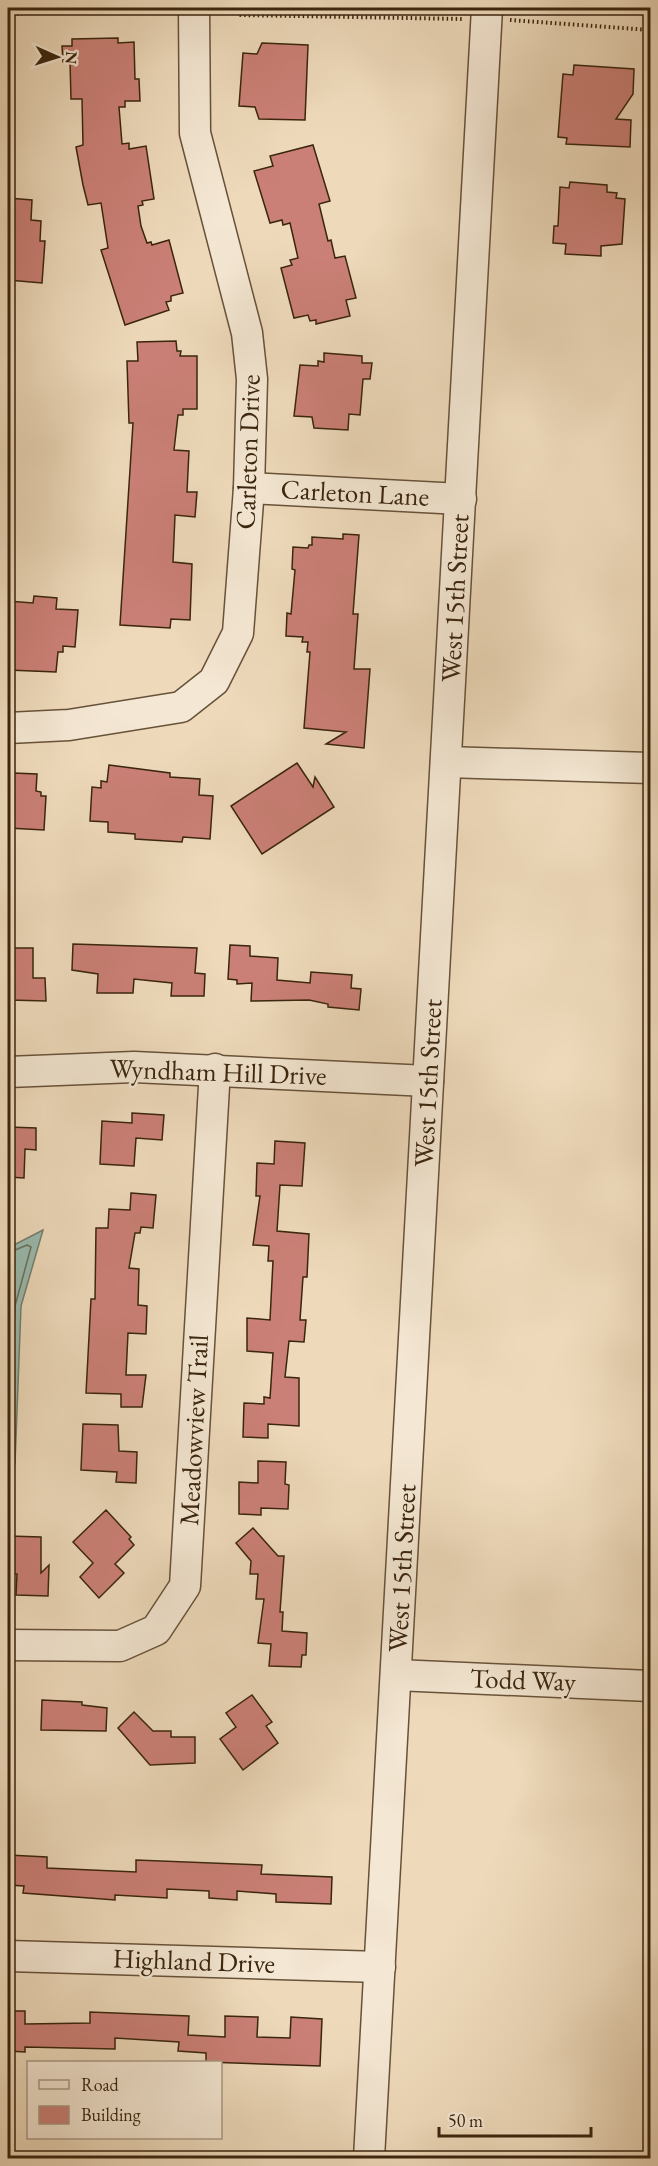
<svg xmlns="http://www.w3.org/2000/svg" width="658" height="2166" font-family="'EB Garamond',serif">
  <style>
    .water { fill: #99bbaf; stroke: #737f6f; stroke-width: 1.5 }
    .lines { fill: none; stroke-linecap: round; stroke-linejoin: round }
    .shore { stroke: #6a705e; stroke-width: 1.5 }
    .building { fill: #cb8077; stroke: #3a250e; stroke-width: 1.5 }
    .minor-casing { stroke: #675239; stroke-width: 33 }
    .path { stroke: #3a250e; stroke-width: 4; stroke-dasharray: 1.5 3; stroke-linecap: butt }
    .minor { stroke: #f4e7d3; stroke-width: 30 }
    .labels { text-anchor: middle; stroke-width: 5; stroke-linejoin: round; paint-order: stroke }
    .street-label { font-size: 27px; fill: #3a250e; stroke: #f4e7d3 }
  </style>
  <rect width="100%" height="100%" fill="#eedabb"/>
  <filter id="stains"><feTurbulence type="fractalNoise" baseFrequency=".00333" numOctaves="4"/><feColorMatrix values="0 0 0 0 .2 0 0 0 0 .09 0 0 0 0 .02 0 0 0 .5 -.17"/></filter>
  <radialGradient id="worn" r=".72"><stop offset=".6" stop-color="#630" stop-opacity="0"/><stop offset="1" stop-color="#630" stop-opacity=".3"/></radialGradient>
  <polygon class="water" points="43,1230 21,1306 15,1464 8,1463 8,1248"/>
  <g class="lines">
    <polyline class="shore" points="8,1253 27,1245 31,1247 15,1306 8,1458"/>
  </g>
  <g class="building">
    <polygon points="118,38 118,43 134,42 135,79 139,79 140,101 125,101 125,107 119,107 122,144 129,143 129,149 146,146 154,199 142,201 143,205 138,206 141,226 147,243 151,242 152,245 169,240 183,293 171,296 171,301 166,302 169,310 125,325 101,250 108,248 101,203 88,205 83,185 76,147 83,145 82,99 71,99 70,62 63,62 62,46 72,46 72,39"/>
    <polygon points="262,43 308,45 305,120 259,119 255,107 239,106 243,53 257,54"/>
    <polygon points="574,65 634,69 633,94 616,119 631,120 630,147 566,144 567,138 558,137 563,74 573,75"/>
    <polygon points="313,145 330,201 319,204 328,241 331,240 335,258 345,256 356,298 346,300 350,316 316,324 316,320 310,321 308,315 294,318 281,268 292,265 290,260 298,258 290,223 283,225 282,220 270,223 254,171 273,166 270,156"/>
    <polygon points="570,182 607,185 607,192 617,193 616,198 625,199 622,244 601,246 601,256 565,254 566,244 553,243 554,226 558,226 560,187 569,188"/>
    <polygon points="8,198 32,200 31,220 41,221 40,241 45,241 42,283 8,280"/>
    <polygon points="176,341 177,351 181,351 180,356 197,356 197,409 183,409 183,415 178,415 174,450 189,451 187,492 197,492 195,517 175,515 173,562 192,564 190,620 171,619 170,628 120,625 133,423 129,423 127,361 138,361 137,342"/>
    <polygon points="324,353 362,356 362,363 372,363 370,379 363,379 360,415 349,414 348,430 314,428 312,417 294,416 300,365 318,366 318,361 324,362"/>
    <polygon points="343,534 359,535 353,614 358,614 354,669 370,669 364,748 326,744 346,732 304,728 310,652 307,652 308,642 302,642 303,637 286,636 287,613 291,614 295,570 292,569 293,547 308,548 309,545 312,545 312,537 343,539"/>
    <polygon points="34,596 57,598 56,609 78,610 75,647 63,646 63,652 58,652 56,672 8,670 8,601 33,603"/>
    <polygon points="297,763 313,787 315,777 334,807 262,854 231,806"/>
    <polygon points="109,765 170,773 170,777 200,779 199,795 213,796 210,839 183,837 182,842 135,839 135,834 108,832 108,822 90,821 92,787 101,788 101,781 107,782"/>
    <polygon points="13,773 37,774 36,791 41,792 41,796 46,796 44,830 8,828 8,794 12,794"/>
    <polygon points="73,944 197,948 195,973 205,974 204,996 171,996 172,983 134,979 133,993 97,993 98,974 72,970"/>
    <polygon points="230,945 250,946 250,956 278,958 277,980 310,983 311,972 352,975 351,988 361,989 359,1010 328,1007 328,1004 309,1000 251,1001 252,983 237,984 237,980 228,979"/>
    <polygon points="8,948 33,948 33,978 45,978 46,1001 10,1000"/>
    <polygon points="132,1113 164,1115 162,1140 136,1138 134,1166 100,1164 102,1121 132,1123"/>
    <polygon points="8,1127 36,1128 36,1150 25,1149 24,1178 8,1177"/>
    <polygon points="275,1141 305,1143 302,1186 280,1185 277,1231 309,1234 307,1277 303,1277 300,1320 306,1320 304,1342 289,1341 285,1377 299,1378 299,1426 268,1424 268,1438 243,1437 244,1403 264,1404 264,1397 270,1398 273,1353 247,1351 247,1318 270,1320 273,1261 268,1261 269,1246 253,1245 260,1196 256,1196 257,1163 274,1164"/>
    <polygon points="131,1193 156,1195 153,1228 141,1227 140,1233 135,1233 129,1268 139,1269 138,1305 147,1306 146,1334 128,1333 126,1375 146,1375 142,1407 121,1407 121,1394 86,1393 91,1299 95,1299 96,1228 108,1228 109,1209 130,1210"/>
    <polygon points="83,1424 118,1425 119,1451 137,1452 136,1483 116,1482 117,1472 81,1470"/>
    <polygon points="258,1461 286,1462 285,1484 289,1485 288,1509 261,1508 261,1515 239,1514 239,1482 258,1483"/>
    <polygon points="106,1510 131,1537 129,1539 134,1545 115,1564 124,1573 99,1598 80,1577 93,1563 73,1542"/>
    <polygon points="253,1528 278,1556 284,1556 280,1612 283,1612 282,1631 307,1633 306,1655 302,1655 301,1667 269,1666 271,1644 258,1643 264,1599 256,1599 258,1574 250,1574 251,1561 236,1543"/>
    <polygon points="8,1536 41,1537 41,1573 49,1565 48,1596 16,1595 17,1574 8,1574"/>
    <polygon points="252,1695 272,1722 266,1726 278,1743 243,1770 220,1739 236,1727 226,1713"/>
    <polygon points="42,1700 82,1702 82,1705 107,1708 106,1731 41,1730"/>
    <polygon points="134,1712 153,1731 171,1731 171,1737 195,1737 195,1763 150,1765 118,1728"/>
    <polygon points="8,1855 47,1857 47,1868 136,1872 136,1860 262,1865 261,1874 332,1877 331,1904 276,1902 276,1894 237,1891 237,1900 209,1898 209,1891 167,1889 167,1898 115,1895 115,1900 23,1893 24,1886 8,1885"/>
    <polygon points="8,2011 25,2011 25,2024 90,2023 90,2012 189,2016 188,2035 225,2037 225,2016 258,2017 257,2037 290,2038 291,2017 322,2019 320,2066 206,2062 206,2053 178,2051 179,2042 115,2038 115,2049 25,2047 25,2052 8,2051"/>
  </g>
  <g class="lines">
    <defs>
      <g id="minor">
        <polyline points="249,488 461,499"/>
        <polyline points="8,728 69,725 181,707 214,681 238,633 249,488 252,379 247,333 195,133 194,8"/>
        <polyline points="446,762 650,768"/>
        <polyline points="8,1072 134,1067 428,1081"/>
        <polyline points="8,1645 120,1646 156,1630 185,1586 215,1069"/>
        <polyline points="396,1675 650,1686"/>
        <polyline points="8,1956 380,1967"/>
        <polyline points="369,2158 487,8"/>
      </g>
    </defs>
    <use href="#minor" class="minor-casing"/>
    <g class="path">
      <polyline points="223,8 241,15 463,19"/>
      <polyline points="8,15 70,8 171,11"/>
      <polyline points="510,20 650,30"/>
    </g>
    <use href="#minor" class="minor"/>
  </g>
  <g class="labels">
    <g class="street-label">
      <text transform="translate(248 452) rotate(-88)" y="9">Carleton Drive</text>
      <text transform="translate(355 493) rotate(3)" y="9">Carleton Lane</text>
      <text transform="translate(455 598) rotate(-87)" y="9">West 15th Street</text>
      <text transform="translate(218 1072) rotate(2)" y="9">Wyndham Hill Drive</text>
      <text transform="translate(428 1083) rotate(-87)" y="9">West 15th Street</text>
      <text transform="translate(194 1430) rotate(-87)" y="9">Meadowview Trail</text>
      <text transform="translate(402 1568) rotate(-87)" y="9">West 15th Street</text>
      <text transform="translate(523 1680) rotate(2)" y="9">Todd Way</text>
      <text transform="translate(194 1961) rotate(2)" y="9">Highland Drive</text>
    </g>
  </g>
  <rect width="658" height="2166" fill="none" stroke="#eedabb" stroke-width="30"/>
  <rect x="9" y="9" width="640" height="2148" fill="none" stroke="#3a250e" stroke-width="3"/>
  <rect x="15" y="15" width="628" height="2136" fill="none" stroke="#3a250e" stroke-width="1.5"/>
  <rect x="27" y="2061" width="195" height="78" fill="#f4e7d3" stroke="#aa9984" stroke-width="1.5"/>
  <rect x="39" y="2080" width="30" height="9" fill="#f4e7d3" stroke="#aa9984" stroke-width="1.5"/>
  <text x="81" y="2091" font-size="18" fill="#3a250e">Road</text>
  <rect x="39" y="2106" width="30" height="18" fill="#cb8077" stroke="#aa9984" stroke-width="1.5"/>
  <text x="81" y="2121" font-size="18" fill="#3a250e">Building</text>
  <g transform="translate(57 57) rotate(93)" stroke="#f4e7d3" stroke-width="4.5" paint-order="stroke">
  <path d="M0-4.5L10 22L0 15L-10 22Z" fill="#3a250e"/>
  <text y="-9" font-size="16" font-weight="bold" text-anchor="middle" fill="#3a250e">N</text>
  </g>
  <path d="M439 2127v9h152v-9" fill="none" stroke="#3a250e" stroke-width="3"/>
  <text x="448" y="2127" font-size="18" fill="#3a250e" stroke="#f4e7d3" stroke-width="4.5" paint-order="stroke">50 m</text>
  <rect width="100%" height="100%" filter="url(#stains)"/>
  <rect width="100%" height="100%" fill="url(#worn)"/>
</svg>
